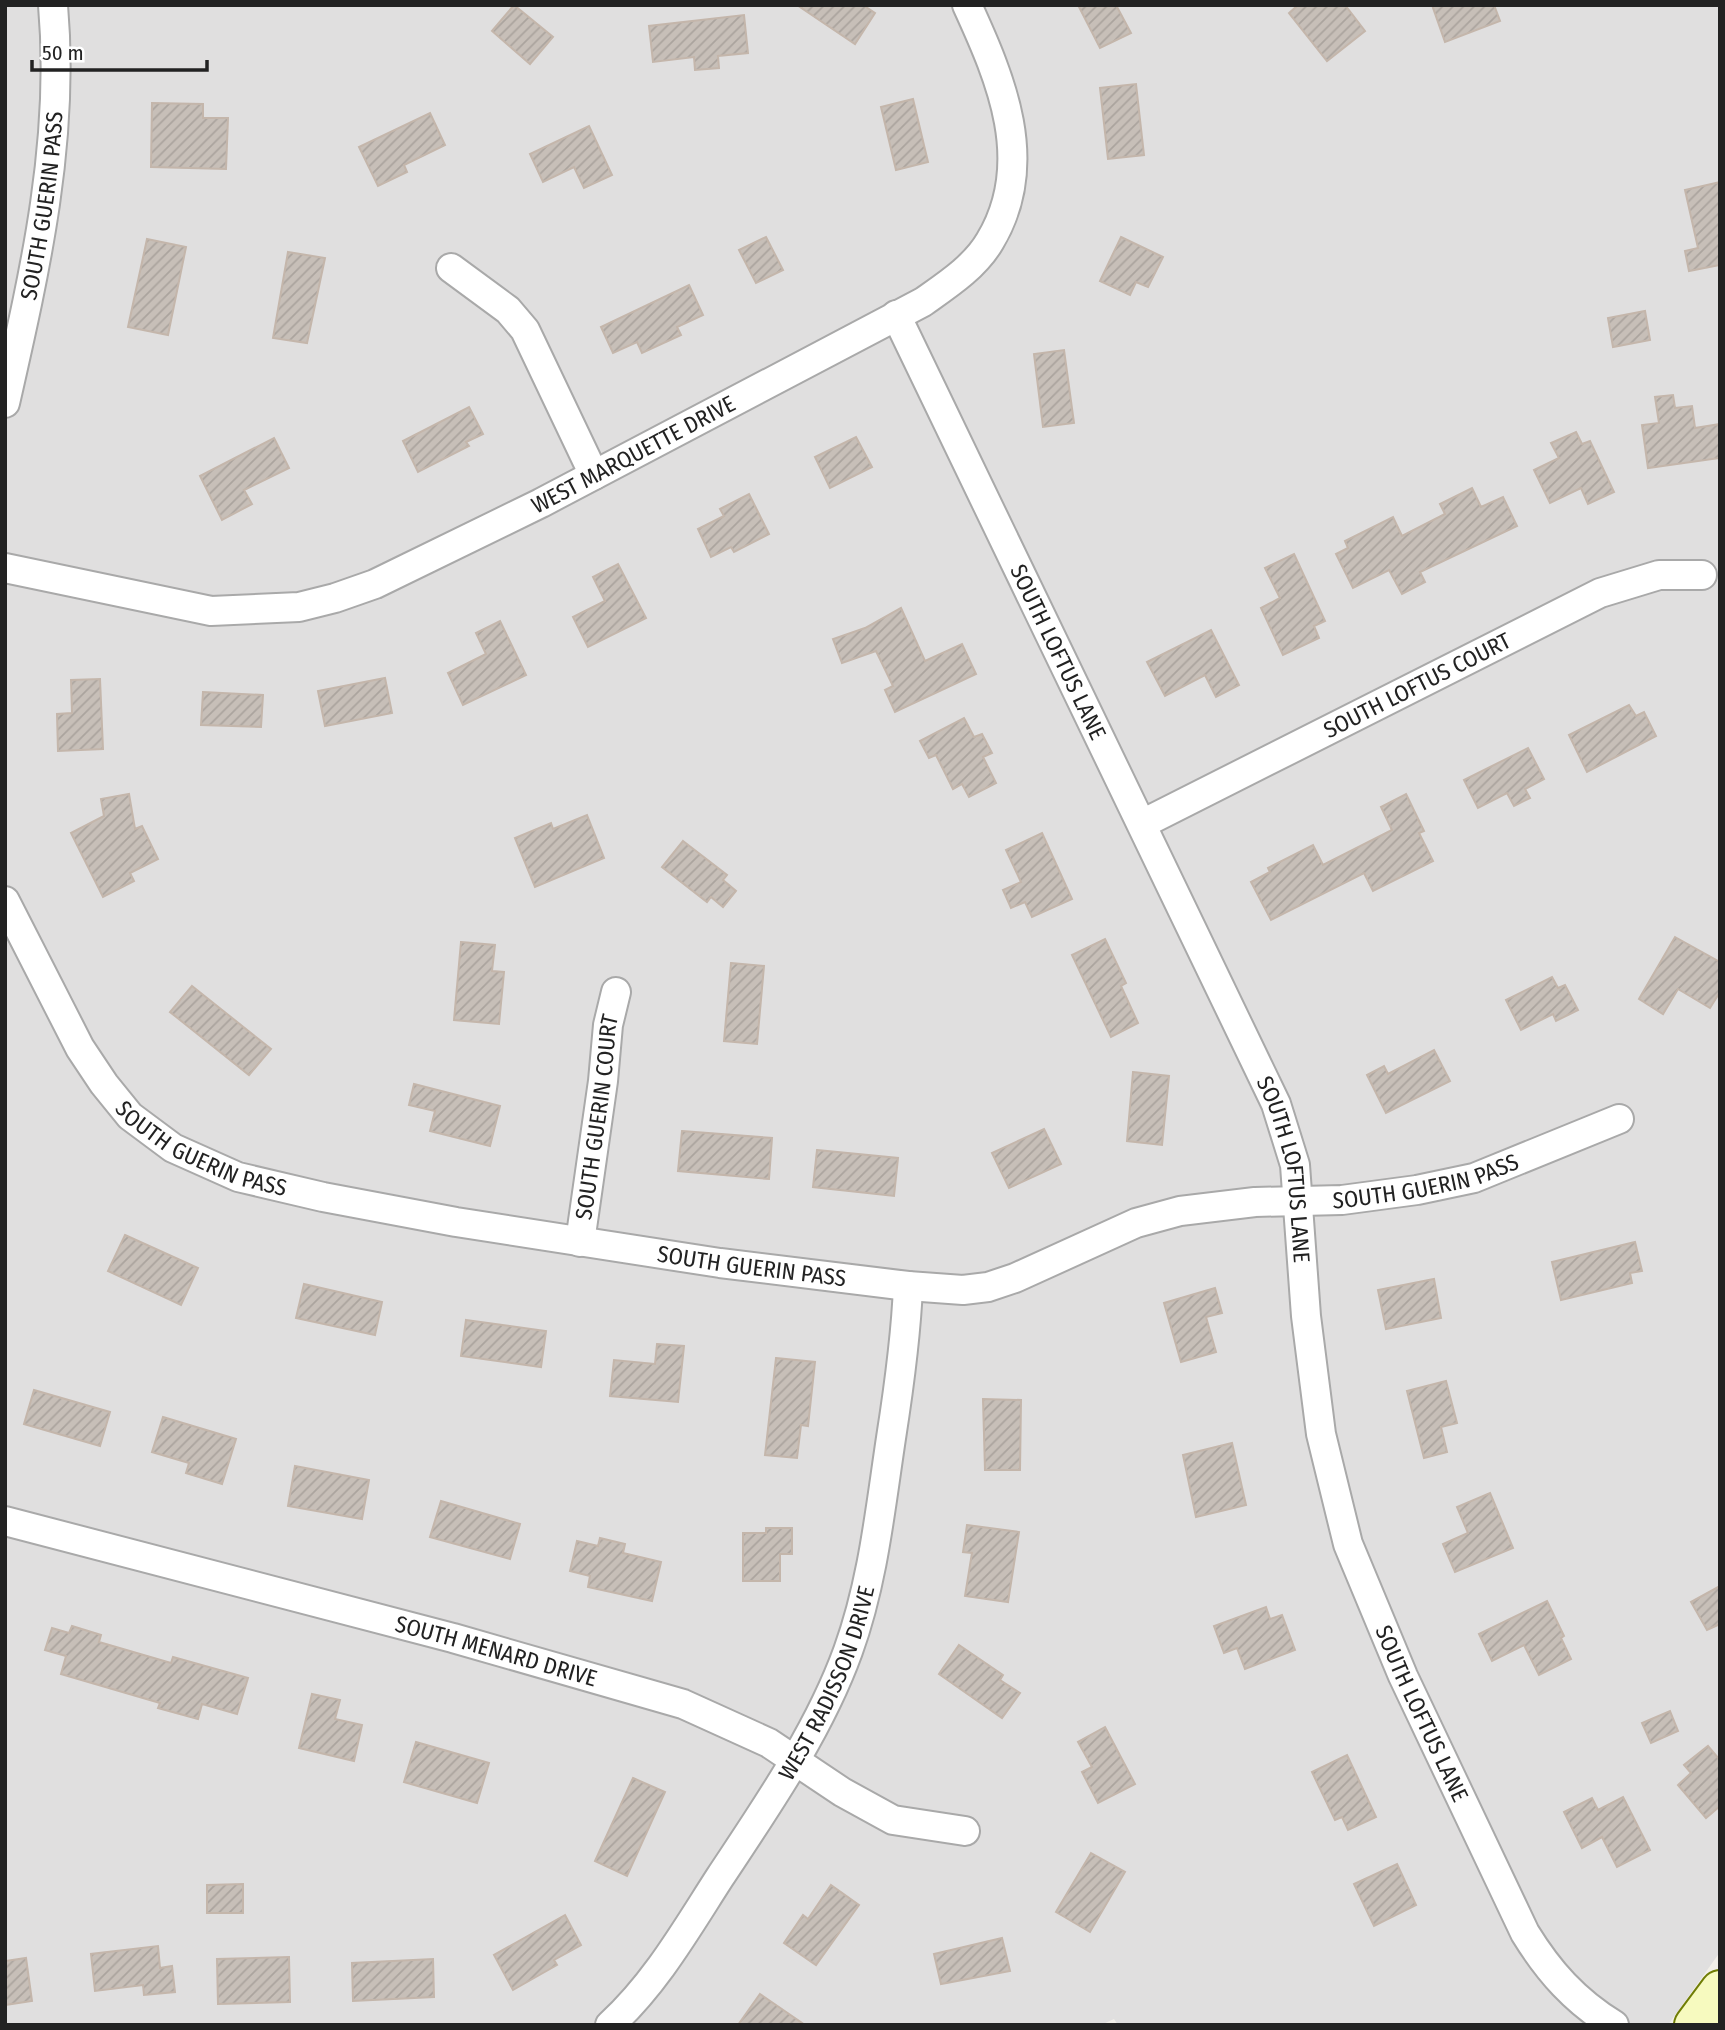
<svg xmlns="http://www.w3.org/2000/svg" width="1725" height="2030" font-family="'Fira Sans Condensed',sans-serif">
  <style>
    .residential { fill: #e0dfdf }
    .building { fill: url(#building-hatch); stroke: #c4b6ab; stroke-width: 2 }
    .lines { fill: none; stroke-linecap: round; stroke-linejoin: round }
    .minor-casing { stroke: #a9a9a9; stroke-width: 32 }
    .secondary-casing { stroke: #707d05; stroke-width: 42 }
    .minor { stroke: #fff; stroke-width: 28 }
    .secondary { stroke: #f7fabf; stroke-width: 38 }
    .labels { text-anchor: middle; stroke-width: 5; stroke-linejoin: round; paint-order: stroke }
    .street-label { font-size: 23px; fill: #222; stroke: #fff }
  </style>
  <defs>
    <pattern id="building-hatch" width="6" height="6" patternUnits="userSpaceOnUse" patternTransform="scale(1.75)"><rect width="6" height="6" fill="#c7bfb8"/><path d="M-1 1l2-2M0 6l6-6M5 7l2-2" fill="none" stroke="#aba49e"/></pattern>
  </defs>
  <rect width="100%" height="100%" fill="#f2efe9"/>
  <polygon class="residential" points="5,5 1720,5 1720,1952 1668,2025 1118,2025 1114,2019 1101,2025 5,2025"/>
  <g class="building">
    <polygon points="514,5 553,37 530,64 492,31"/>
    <polygon points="797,5 863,5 875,13 855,44"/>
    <polygon points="1078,5 1116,5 1131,33 1100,48"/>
    <polygon points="1298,5 1345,5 1365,31 1327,61 1289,13"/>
    <polygon points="1432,5 1494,5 1500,21 1445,42"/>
    <polygon points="744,15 748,53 718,56 719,68 695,70 694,57 653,62 649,26"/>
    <polygon points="1136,84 1144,155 1108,159 1100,88"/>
    <polygon points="913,99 928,162 896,170 881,107"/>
    <polygon points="152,103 203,104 203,118 228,118 226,169 151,167"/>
    <polygon points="430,113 445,145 404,165 407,172 378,186 359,147"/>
    <polygon points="589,126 612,175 584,188 574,167 543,182 530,154"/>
    <polygon points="1720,182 1720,265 1689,271 1685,251 1698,248 1685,190"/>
    <polygon points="766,237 783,270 756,283 739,250"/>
    <polygon points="1121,237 1163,257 1148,287 1136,282 1130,295 1100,281"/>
    <polygon points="147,239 186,247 168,335 128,327"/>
    <polygon points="288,252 325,258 307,343 273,338"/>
    <polygon points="689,285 703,315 677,327 681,335 642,353 637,342 613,353 601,327"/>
    <polygon points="1645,311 1650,340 1613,347 1608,318"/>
    <polygon points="1064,350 1074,423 1043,427 1034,354"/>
    <polygon points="1673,395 1675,408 1692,406 1695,428 1720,424 1720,458 1648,468 1642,425 1659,423 1655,397"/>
    <polygon points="469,407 483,434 466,442 469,446 418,472 403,441"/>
    <polygon points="1576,432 1582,444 1590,441 1614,492 1588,504 1581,488 1550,503 1534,470 1559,458 1551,443"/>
    <polygon points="856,437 872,467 830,488 815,457"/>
    <polygon points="274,438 289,468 244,490 252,504 222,520 200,476"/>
    <polygon points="1472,488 1481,507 1503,497 1517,526 1420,572 1425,582 1402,594 1389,570 1353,588 1336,554 1348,548 1345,541 1393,517 1402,536 1445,514 1440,504"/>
    <polygon points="749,494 769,534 734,552 731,547 711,557 698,529 724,516 720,509"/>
    <polygon points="1294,554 1325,621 1314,626 1319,638 1283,655 1261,608 1280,598 1265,568"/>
    <polygon points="618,564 646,618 588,647 573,617 605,601 593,577"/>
    <polygon points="901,608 925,661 962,644 976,674 895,712 885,690 893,686 876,651 842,663 833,639 865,628"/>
    <polygon points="500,621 526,675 463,705 448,673 486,654 476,633"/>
    <polygon points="1211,630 1239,685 1216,697 1205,675 1165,696 1147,662"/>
    <polygon points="385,678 392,713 325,726 318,691"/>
    <polygon points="100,679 103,749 58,751 57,714 72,713 71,680"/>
    <polygon points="203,692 263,695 261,727 201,725"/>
    <polygon points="1629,705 1636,716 1644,712 1656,736 1587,772 1569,735"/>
    <polygon points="964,718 974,737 982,734 992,753 983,757 996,783 969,797 962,784 953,789 936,755 929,758 920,741"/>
    <polygon points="1528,748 1544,779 1525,789 1530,798 1514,806 1507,793 1478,808 1464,780"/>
    <polygon points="129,794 135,829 142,826 158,859 130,873 134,881 103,897 71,833 104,816 101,799"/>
    <polygon points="1406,794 1424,831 1419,833 1433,861 1373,891 1364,873 1271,920 1251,882 1270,872 1268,868 1313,845 1323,865 1392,830 1381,807"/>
    <polygon points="587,815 604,858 535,887 515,838 551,823 553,829"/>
    <polygon points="1042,833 1072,899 1032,917 1025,902 1011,908 1003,890 1021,882 1006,850"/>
    <polygon points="683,841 727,875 723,880 736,891 723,907 711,897 707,902 662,867"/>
    <polygon points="1675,937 1720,962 1720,992 1710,1008 1678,989 1663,1014 1639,999"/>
    <polygon points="1105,939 1126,983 1121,986 1138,1023 1111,1037 1072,955"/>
    <polygon points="461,942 495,945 492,971 504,972 499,1024 454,1020"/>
    <polygon points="731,963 764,966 757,1044 724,1041"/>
    <polygon points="1552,977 1558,988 1565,985 1578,1010 1556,1021 1553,1014 1521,1030 1506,1000"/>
    <polygon points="192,986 271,1049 249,1075 170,1012"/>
    <polygon points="1434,1050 1450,1081 1386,1113 1367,1075 1384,1066 1388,1074"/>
    <polygon points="1133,1072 1169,1076 1162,1145 1127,1141"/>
    <polygon points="414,1084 500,1106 490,1146 430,1131 435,1111 409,1105"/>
    <polygon points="1044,1129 1061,1164 1009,1188 992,1153"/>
    <polygon points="682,1131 772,1138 769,1179 678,1171"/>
    <polygon points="817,1150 898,1158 894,1196 813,1187"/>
    <polygon points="125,1235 198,1268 181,1305 108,1271"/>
    <polygon points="1635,1242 1642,1271 1630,1273 1632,1283 1561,1300 1552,1262"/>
    <polygon points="1434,1279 1441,1318 1386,1329 1378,1290"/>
    <polygon points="304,1284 382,1302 375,1335 296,1318"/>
    <polygon points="1215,1288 1222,1313 1206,1317 1216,1352 1181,1362 1164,1303"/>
    <polygon points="466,1320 546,1331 541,1367 461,1356"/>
    <polygon points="657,1344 684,1346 678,1402 610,1396 614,1360 655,1364"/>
    <polygon points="776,1358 815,1362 808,1426 801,1425 797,1458 765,1455"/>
    <polygon points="1446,1381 1457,1423 1441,1427 1447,1452 1424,1458 1407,1391"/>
    <polygon points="34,1390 110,1412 100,1446 24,1424"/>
    <polygon points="983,1399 1021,1400 1020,1470 985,1470"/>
    <polygon points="163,1417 236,1439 222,1484 186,1473 189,1463 152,1452"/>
    <polygon points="1232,1443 1246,1505 1196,1517 1183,1455"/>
    <polygon points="295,1466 369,1480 362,1519 288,1506"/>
    <polygon points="1490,1493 1513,1548 1455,1572 1443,1544 1468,1533 1457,1507"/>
    <polygon points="441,1501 520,1524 510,1559 430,1537"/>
    <polygon points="967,1525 1019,1532 1008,1602 965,1596 972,1553 963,1552"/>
    <polygon points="766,1528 792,1528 792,1554 780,1554 780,1581 743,1581 743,1533 766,1533"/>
    <polygon points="600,1538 625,1544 623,1553 661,1562 652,1601 588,1587 590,1576 570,1571 577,1541 598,1546"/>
    <polygon points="1720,1586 1720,1624 1707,1630 1691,1602"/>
    <polygon points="1547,1601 1564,1636 1561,1638 1571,1659 1539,1675 1524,1645 1492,1661 1479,1634"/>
    <polygon points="1266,1607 1270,1619 1282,1615 1295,1650 1245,1669 1237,1648 1224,1653 1214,1626"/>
    <polygon points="72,1626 101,1635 99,1642 171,1663 173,1657 248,1678 237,1714 202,1704 198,1719 158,1708 160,1703 61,1674 66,1656 45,1650 52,1628 69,1633"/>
    <polygon points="959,1645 1003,1675 1000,1680 1020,1693 1002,1718 939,1674"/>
    <polygon points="312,1694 340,1700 335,1719 362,1725 354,1761 299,1748"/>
    <polygon points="1670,1711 1678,1731 1651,1743 1642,1723"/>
    <polygon points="1105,1727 1135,1784 1098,1803 1082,1772 1092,1767 1078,1742"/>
    <polygon points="416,1742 489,1763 477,1803 404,1782"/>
    <polygon points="1708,1746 1720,1760 1720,1806 1706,1818 1678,1785 1691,1773 1684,1765"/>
    <polygon points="1347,1755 1376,1817 1348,1830 1342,1817 1335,1820 1312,1772"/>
    <polygon points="633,1778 665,1792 627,1876 595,1861"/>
    <polygon points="1623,1797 1650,1850 1617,1867 1602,1837 1582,1848 1564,1812 1592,1798 1598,1810"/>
    <polygon points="1091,1853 1125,1872 1090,1932 1056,1912"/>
    <polygon points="1397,1864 1416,1905 1374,1926 1354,1884"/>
    <polygon points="243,1884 243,1913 207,1913 207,1885"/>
    <polygon points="831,1885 859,1905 816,1965 784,1943 803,1915 808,1919"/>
    <polygon points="565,1915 581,1945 554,1960 557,1965 513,1990 494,1955"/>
    <polygon points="1002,1938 1010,1971 941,1984 934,1954"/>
    <polygon points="158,1946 160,1968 172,1966 175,1992 144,1995 143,1985 95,1991 91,1954"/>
    <polygon points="289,1957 290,2002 218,2004 217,1959"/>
    <polygon points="26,1958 32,2001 5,2005 5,1961"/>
    <polygon points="433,1959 434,1997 353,2001 352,1963"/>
    <polygon points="760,1994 805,2025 738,2025"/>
  </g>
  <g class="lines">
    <defs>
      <g id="minor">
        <polyline points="451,268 508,310 525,330 594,475"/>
        <path id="s1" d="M896,315l380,789 19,61 11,151 15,118 27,110 55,132 122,257c24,39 50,68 89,92"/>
        <path id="s2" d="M5,403c30,-132 60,-262 48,-398"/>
        <path id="s3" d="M5,568l206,43 88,-4 36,-9 40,-14 166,-81 382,-201c24,-17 52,-35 67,-61 47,-78 11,-162 -23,-236"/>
        <path id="s4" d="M1142,824l458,-231 59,-18h43"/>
        <path id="s5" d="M5,901l75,147 24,36 26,32 43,32 65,29 85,20 133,25 264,41 188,23 55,4 25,-3 27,-9 121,-55 44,-12 75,-9 87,-2 75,-10 57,-12 145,-59"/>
        <path id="s6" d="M580,1242l23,-161 5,-56 8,-33"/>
        <path id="s7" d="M5,1521l448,117 230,66 86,39 73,49 51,28 72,11"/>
        <path id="s8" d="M610,2025c46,-42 77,-97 110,-148 47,-71 99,-146 128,-226 25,-69 32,-140 43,-213 8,-51 15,-100 17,-152"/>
      </g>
      <polyline id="secondary" points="1694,2025 1720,1990"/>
    </defs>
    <use href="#minor" class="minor-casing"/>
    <use href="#secondary" class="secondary-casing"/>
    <use href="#minor" class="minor"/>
    <use href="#secondary" class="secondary"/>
  </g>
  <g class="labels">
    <g class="street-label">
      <text dy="8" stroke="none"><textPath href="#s2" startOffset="201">SOUTH GUERIN PASS</textPath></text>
      <text dy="8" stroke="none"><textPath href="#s3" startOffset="667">WEST MARQUETTE DRIVE</textPath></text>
      <text dy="8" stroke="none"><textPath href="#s1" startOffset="374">SOUTH LOFTUS LANE</textPath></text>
      <text dy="8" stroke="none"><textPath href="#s4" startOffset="308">SOUTH LOFTUS COURT</textPath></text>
      <text dy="8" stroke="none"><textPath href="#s6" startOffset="126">SOUTH GUERIN COURT</textPath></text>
      <text dy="8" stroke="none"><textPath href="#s5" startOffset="329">SOUTH GUERIN PASS</textPath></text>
      <text dy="8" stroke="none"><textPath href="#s1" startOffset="942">SOUTH LOFTUS LANE</textPath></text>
      <text dy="8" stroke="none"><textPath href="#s5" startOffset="1589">SOUTH GUERIN PASS</textPath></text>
      <text dy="8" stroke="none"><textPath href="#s5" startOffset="896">SOUTH GUERIN PASS</textPath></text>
      <text dy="8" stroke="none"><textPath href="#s7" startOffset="508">SOUTH MENARD DRIVE</textPath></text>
      <text dy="8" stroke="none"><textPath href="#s8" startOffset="408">WEST RADISSON DRIVE</textPath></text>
      <text dy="8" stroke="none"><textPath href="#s1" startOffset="1508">SOUTH LOFTUS LANE</textPath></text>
    </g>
  </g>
  <rect width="1725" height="2030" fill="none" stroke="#222222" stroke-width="14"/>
  <path d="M32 60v10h175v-10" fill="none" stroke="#222222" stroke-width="3.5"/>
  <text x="42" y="60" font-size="21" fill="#222222" stroke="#ffffff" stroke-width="5" paint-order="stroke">50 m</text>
</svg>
